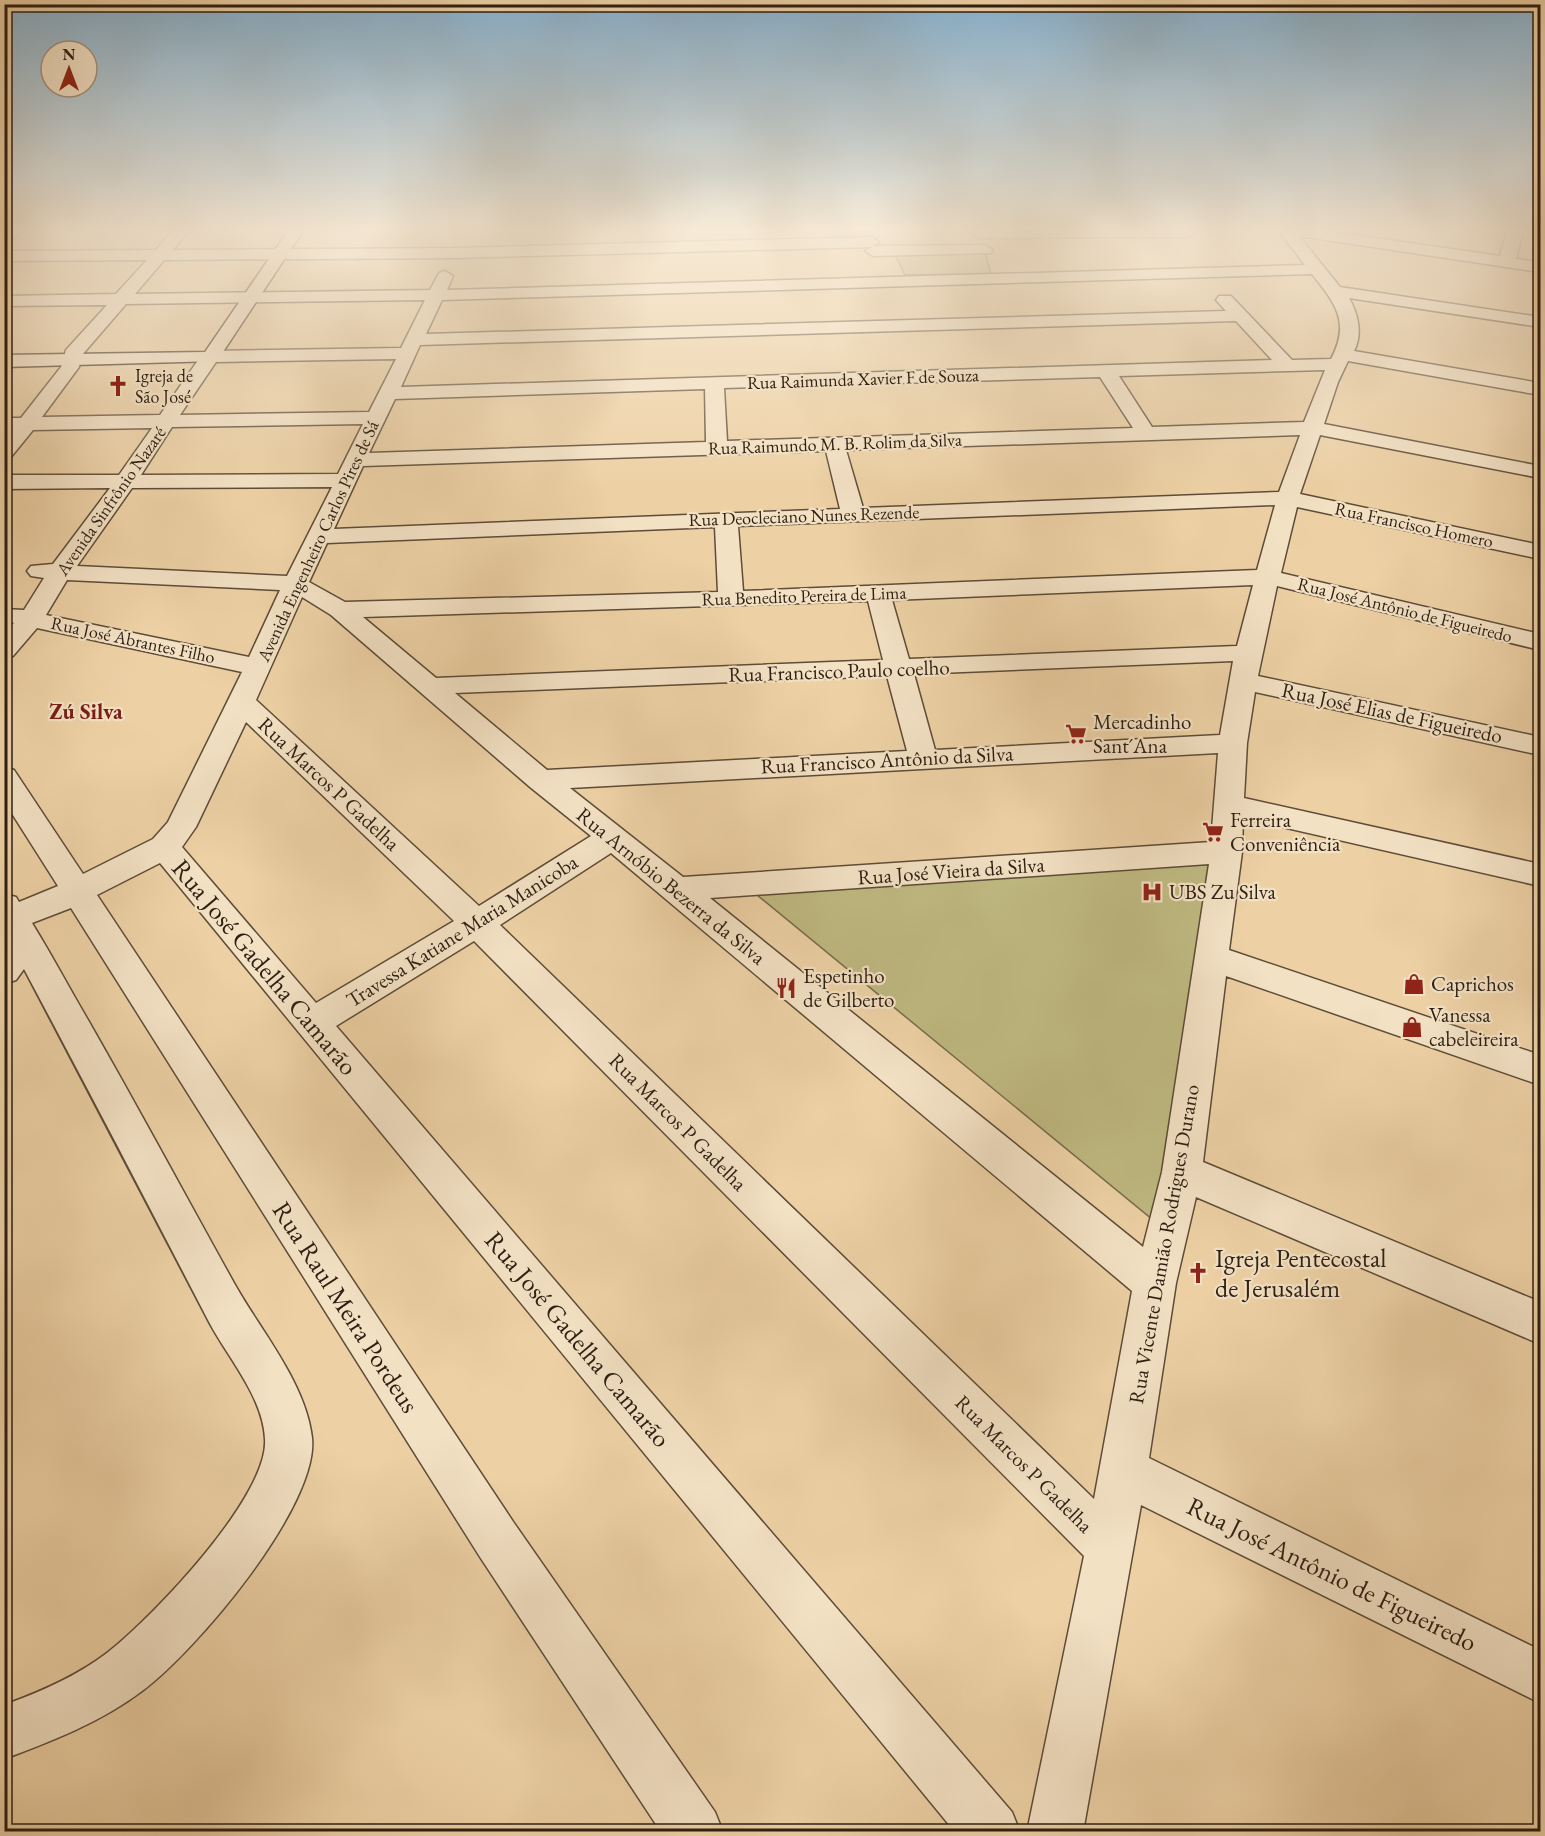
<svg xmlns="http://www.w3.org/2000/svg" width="1545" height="1836" font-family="'EB Garamond',serif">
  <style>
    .green { fill: #bfb981; stroke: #766c4a; stroke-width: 1.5 }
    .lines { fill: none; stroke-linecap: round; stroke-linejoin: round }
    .street-casing { stroke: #5d4c38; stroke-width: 3 }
    .secondary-casing { stroke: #2d1f13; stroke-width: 3 }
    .street { fill: #f3e1c4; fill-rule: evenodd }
    .secondary { fill: #f3e1c4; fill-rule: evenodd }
    .labels { text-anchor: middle; stroke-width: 4.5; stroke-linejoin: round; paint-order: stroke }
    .far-poi-label { font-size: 18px; fill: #2d1f13; stroke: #f3e1c4; text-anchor: start }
    .far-street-label { font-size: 18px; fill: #2d1f13; stroke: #f3e1c4 }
    .street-label { font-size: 21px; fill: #2d1f13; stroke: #f3e1c4 }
    .poi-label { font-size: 21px; fill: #2d1f13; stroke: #f3e1c4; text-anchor: start }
    .neighbourhood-label { font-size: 22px; font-weight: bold; fill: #7a1f14; stroke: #f3e1c4 }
    .near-street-label { font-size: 26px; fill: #2d1f13; stroke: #f3e1c4 }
    .near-poi-label { font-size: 26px; fill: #2d1f13; stroke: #f3e1c4; text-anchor: start }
  </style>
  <rect width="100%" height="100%" fill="#edd1a5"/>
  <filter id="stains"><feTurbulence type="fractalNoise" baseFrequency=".00333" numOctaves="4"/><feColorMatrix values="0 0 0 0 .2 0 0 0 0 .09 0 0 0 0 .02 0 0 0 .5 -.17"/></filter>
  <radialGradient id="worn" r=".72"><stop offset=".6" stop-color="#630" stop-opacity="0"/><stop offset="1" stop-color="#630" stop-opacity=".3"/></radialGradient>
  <g class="green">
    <polygon points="985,252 991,274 905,275 894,253"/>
    <polygon points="1222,853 1158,1224 740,881"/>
  </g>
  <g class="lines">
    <defs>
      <g id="street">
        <path d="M172,231h16l-15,19 283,-2 415,-11 8,5 -8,5 -415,11 -292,2 -29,34 295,-4 9,-17 6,-2 8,5 -6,14 858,-25 -26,-34h48l173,25 7,-25h16l-7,28 24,3v10l-241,-36 41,51 200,30v10l-191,-29c9,16 14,36 5,53l186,32v12l-192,-34 -10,21 -14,42 216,42v12l-220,-43 -20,59 240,51v14l-243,-52 -16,66 259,61v16l-263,-64 -19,90 282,61v18l-285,-63 -8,51 -3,55 296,66v22l-297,-68 -1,34 -13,98 311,105v30l-314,-109 -23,186 337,140v42l-344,-147 -20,86 -27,175 391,192v53l-399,-198 -58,327h-56l57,-276 -610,-615 -138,85 676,786 8,20h-65l-795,-969 -63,32 417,628 201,289 8,20h-62l-181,-275 -409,-649 -39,15c20,32 37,65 56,97 50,87 97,175 146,263 26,47 72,100 78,155 7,68 -117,214 -170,253 -41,31 -90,50 -138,68v-54c36,-13 73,-29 103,-52 45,-35 162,-157 158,-214 -2,-43 -38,-82 -57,-119 -61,-118 -122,-235 -184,-351l-8,11 -12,4v-41l3,-4 -3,-4v-41l12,3 3,5 39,-16 -54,-85v-34l10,3 69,104 70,-35 15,-17 74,-150 -205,-44 -24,28 -9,2v-25l10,-10 -10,-2v-12l20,1 20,-32 -13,-2 -4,-5 4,-5 22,-2 57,-76 -106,1v-14h115l33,-47 -119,2 -22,27 -7,2v-21l7,-8h-7v-12h17l40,-51 5,-17 41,-45 -103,1v-10l112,-2 31,-34 -143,1v-10l152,-1zM1312,274c23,29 39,48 19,85l-39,1 -61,-64h-12l-3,4 10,11 -800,23 16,-34zM425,300l-24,48 -191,3 -7,2 -43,62 -118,2 37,-50 3,-12 44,-51zM1236,321l36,39 -871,27 19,-42zM396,359l-27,53 -189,3 36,-53zM1325,370l-21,52 -152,5 -33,-51zM1100,377l33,51 -406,13 -3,-53zM705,389l1,53 -337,11 26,-54zM363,424l-25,50 -197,1 31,-48zM1300,435l-21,57 -416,16 -17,-58zM826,451l14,58 -506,20 29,-63zM332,487l-45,89 -210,-10 55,-78zM1275,505l-18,65 -514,21 -5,-65zM715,527l3,65 -373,10 -36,-20 18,-39zM67,580l213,10 -31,67 -203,-42zM1253,585l-16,61 -328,13 -17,-59zM302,597l29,18 199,172 61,49 -112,70 -223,-206zM868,601l15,59 -447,18 -73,-61zM1233,661l-13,74 -285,15 -21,-76zM887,676l20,75 -360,19 -92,-77zM246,722l208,199 -138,82 -134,-156 14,-20zM1218,753l-7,89 -528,35 -113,-89zM611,853l521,438 -38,208 -594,-574zM1209,864l-47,308 -19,75 -433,-349z"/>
        <polygon points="972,231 1194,231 1195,232 1187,237 979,238 974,236"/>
        <polygon points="985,245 993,250 991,253 873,256 865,251 873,246"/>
      </g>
      <g id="secondary">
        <polygon points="22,231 9,243 4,245 5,231"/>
        <polygon points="288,231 303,231 217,361 4,367 4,355 205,352"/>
      </g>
    </defs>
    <use href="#street" class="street-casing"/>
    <use href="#secondary" class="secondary-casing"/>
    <use href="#street" class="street"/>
    <use href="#secondary" class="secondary"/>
  </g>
  <linearGradient id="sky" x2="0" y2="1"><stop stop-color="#89b4d2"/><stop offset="0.47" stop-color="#f7ead6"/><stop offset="1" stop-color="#f7ead6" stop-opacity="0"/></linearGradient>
  <rect width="1545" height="488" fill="url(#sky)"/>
  <defs>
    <symbol id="church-bare" viewBox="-9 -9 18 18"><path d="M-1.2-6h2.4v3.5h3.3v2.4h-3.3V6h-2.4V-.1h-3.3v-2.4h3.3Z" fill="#8f2418" stroke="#f3e1c4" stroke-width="2.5" paint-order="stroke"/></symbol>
    <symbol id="supermarket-bare" viewBox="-9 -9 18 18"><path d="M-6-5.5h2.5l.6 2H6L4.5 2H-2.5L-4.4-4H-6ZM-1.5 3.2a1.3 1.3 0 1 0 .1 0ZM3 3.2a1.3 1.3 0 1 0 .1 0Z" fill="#8f2418" stroke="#f3e1c4" stroke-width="2.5" paint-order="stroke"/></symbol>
    <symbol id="hospital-bare" viewBox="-9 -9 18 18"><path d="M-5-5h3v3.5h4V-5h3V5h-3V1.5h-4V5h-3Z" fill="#8f2418" stroke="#f3e1c4" stroke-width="2.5" paint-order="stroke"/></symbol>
    <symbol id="shop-bare" viewBox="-9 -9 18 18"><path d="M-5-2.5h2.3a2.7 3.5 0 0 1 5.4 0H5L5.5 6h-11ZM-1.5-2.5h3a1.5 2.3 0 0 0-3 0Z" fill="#8f2418" stroke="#f3e1c4" stroke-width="2.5" paint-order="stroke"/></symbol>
    <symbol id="restaurant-bare" viewBox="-9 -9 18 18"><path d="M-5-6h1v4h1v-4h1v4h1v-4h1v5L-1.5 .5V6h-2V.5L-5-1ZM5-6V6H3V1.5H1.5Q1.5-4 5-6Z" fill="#8f2418" stroke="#f3e1c4" stroke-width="2.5" paint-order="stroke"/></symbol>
  </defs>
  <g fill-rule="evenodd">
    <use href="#church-bare" x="103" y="371" width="30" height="30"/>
    <use href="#supermarket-bare" x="1061" y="719" width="30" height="30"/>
    <use href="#supermarket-bare" x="1198" y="817" width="30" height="30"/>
    <use href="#hospital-bare" x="1137" y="877" width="30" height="30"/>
    <use href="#shop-bare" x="1399" y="969" width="30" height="30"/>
    <use href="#restaurant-bare" x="771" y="973" width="30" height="30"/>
    <use href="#shop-bare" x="1397" y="1012" width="30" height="30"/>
    <use href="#church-bare" x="1183" y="1258" width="30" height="30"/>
  </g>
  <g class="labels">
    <g class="far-poi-label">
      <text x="135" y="382">Igreja de<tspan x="135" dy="21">São José</tspan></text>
    </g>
    <g class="far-street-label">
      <text transform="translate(863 379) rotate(-2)" y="6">Rua Raimunda Xavier F de Souza</text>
      <text transform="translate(835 444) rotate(-2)" y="6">Rua Raimundo M. B. Rolim da Silva</text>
      <text transform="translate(111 501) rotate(-55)" y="6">Avenida Sinfrônio Nazaré</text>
      <text transform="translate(804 516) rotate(-2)" y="6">Rua Deocleciano Nunes Rezende</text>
      <text transform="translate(1414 525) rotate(12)" y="6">Rua Francisco Homero</text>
      <text transform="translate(318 541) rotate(-65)" y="6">Avenida Engenheiro Carlos Pires de Sá</text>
      <text transform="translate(804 596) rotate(-2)" y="6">Rua Benedito Pereira de Lima</text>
      <text transform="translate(1405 610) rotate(14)" y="6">Rua José Antônio de Figueiredo</text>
      <text transform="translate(133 640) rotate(12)" y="6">Rua José Abrantes Filho</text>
    </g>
    <g class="street-label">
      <text transform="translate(839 671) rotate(-2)" y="7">Rua Francisco Paulo coelho</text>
      <text transform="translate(1392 713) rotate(12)" y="7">Rua José Elias de Figueiredo</text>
      <text transform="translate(887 760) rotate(-3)" y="7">Rua Francisco Antônio da Silva</text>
      <text transform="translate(329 784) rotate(43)" y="7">Rua Marcos P Gadelha</text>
      <text transform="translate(951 871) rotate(-4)" y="7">Rua José Vieira da Silva</text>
      <text transform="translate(671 886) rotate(39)" y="7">Rua Arnóbio Bezerra da Silva</text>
      <text transform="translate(462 931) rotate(-32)" y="7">Travessa Katiane Maria Manicoba</text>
      <text transform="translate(678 1122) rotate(45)" y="7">Rua Marcos P Gadelha</text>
      <text transform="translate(1164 1244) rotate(-80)" y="7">Rua Vicente Damião Rodrigues Durano</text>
      <text transform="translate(1024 1464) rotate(45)" y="7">Rua Marcos P Gadelha</text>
    </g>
    <g class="poi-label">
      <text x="1093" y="729">Mercadinho<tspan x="1093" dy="24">Sant´Ana</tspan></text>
      <text x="1230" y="827">Ferreira<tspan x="1230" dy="24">Conveniência</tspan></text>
      <text x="1169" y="899">UBS Zu Silva</text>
      <text x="803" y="983">Espetinho<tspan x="803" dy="24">de Gilberto</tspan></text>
      <text x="1431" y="991">Caprichos</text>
      <text x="1429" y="1022">Vanessa<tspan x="1429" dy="24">cabeleireira</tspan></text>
    </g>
    <g class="neighbourhood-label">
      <text x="86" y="719">Zú Silva</text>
    </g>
    <g class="near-street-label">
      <text transform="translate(265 967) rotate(50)" y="9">Rua José Gadelha Camarão</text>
      <text transform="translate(346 1307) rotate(57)" y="9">Rua Raul Meira Pordeus</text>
      <text transform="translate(578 1339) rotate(50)" y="9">Rua José Gadelha Camarão</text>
      <text transform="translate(1332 1574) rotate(26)" y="9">Rua José Antônio de Figueiredo</text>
    </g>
    <g class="near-poi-label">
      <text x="1215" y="1267">Igreja Pentecostal<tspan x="1215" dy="30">de Jerusalém</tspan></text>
    </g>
  </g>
  <rect width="1545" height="1836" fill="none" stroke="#edd1a5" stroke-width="24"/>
  <rect x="6" y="6" width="1533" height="1824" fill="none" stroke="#2d1f13" stroke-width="3"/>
  <rect x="12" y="12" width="1521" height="1812" fill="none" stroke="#2d1f13" stroke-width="1.5"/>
  <g transform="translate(69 69)"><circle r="28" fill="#f3e1c4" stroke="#a4937d" stroke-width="1.5"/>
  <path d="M0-4.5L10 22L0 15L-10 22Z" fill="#8f2418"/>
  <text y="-9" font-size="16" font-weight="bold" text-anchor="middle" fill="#2d1f13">N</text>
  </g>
  <rect width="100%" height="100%" filter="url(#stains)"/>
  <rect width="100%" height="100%" fill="url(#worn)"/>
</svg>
